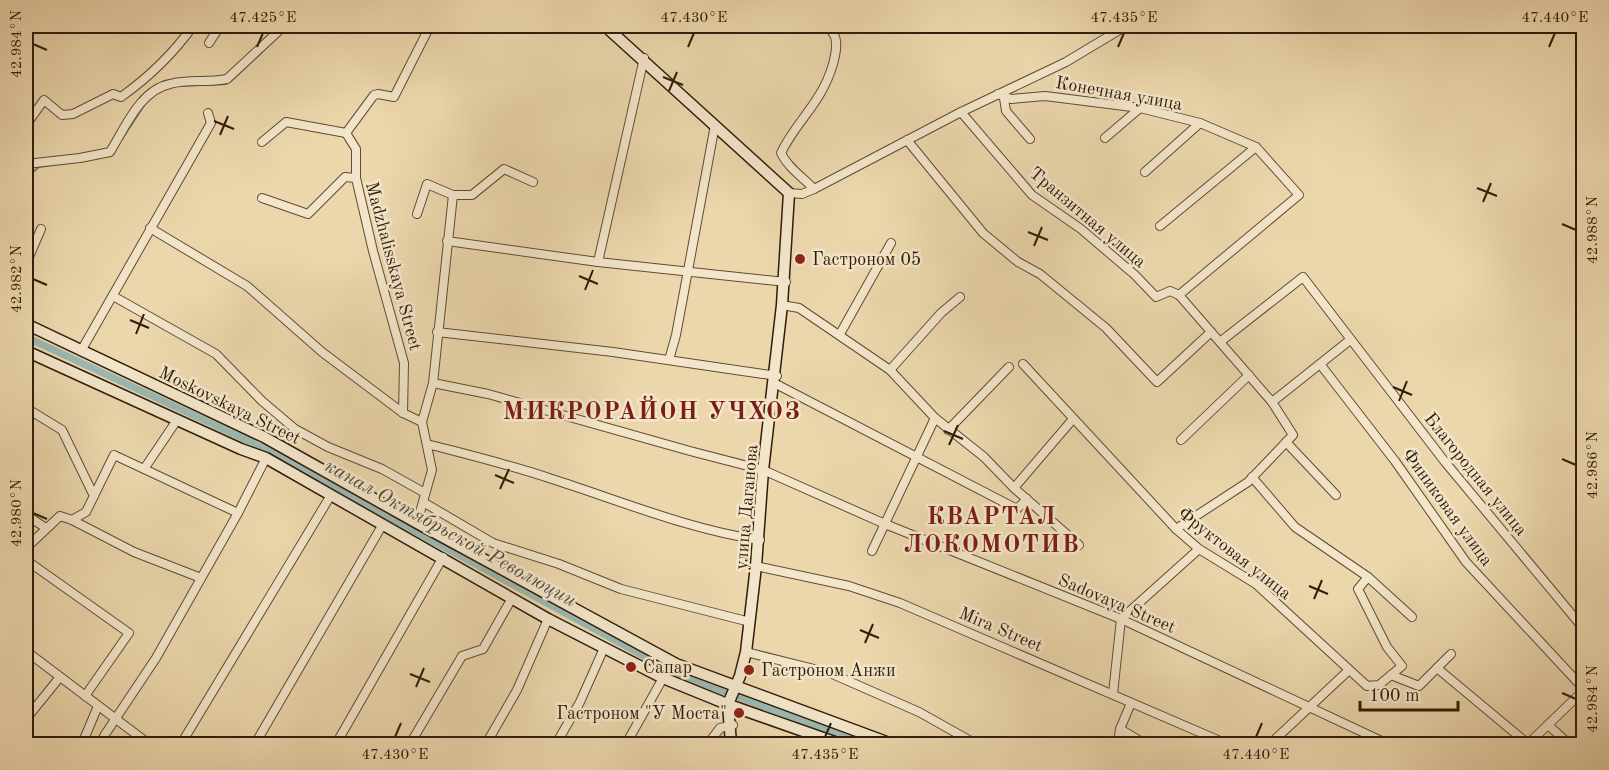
<svg xmlns="http://www.w3.org/2000/svg" width="1609" height="770" font-family="'Old Standard TT',serif">
  <style>
    .lines { fill: none; stroke-linecap: round; stroke-linejoin: round }
    .stream { stroke: #707a6f; stroke-width: 2 }
    .canal { stroke: #9bb8b3; stroke-width: 7 }
    .street-casing { stroke: #5e4c32; stroke-width: 10 }
    .secondary-casing { stroke: #2f1d09; stroke-width: 13 }
    .street { stroke: #f3e5ca; stroke-width: 8 }
    .secondary { stroke: #f3e5ca; stroke-width: 10 }
    .ticks { fill: none; stroke: #2f1d09; stroke-width: 2 }
    .poi-dot { fill: #8f2418; stroke: #f3e5ca; stroke-width: 2 }
    .labels { text-anchor: middle; stroke-width: 5; stroke-linejoin: round; paint-order: stroke }
    .street-label { font-size: 18px; fill: #2f1d09; stroke: #f3e5ca }
    .poi-label { font-size: 18px; fill: #2f1d09; stroke: #f3e5ca; text-anchor: start }
    .water-label { font-size: 20px; font-style: italic; fill: #4f4c3c; stroke: #f3e5ca }
    .district-label { font-size: 24px; font-weight: bold; letter-spacing: 1.5px; fill: #7a1f14; stroke: #f3e5ca }
    .neatline { fill: none; stroke: #2f1d09; stroke-width: 2 }
    .ticks-label { font-size: 15px; text-anchor: middle; fill: #2f1d09 }
  </style>
  <rect width="100%" height="100%" fill="#ecd7ad"/>
  <filter id="stains"><feTurbulence type="fractalNoise" baseFrequency=".00333" numOctaves="4"/><feColorMatrix values="0 0 0 0 .2 0 0 0 0 .09 0 0 0 0 .02 0 0 0 .5 -.17"/></filter>
  <radialGradient id="worn" r=".72"><stop offset=".6" stop-color="#630" stop-opacity="0"/><stop offset="1" stop-color="#630" stop-opacity=".3"/></radialGradient>
  <g class="lines">
    <g class="stream">
      <polyline points="175,86 226,84 232,80 262,52"/>
      <polyline points="122,139 145,104"/>
      <polyline points="98,158 112,154"/>
      <polyline points="26,178 39,167 57,164"/>
    </g>
    <polyline class="canal" points="26,337 253,443 664,667 682,676 865,744"/>
    <defs>
      <g id="street">
        <polyline points="209,43 220,26"/>
        <polyline points="998,94 1011,99 1045,96 1140,108 1200,123 1256,147 1299,195 1179,295"/>
        <polyline points="1004,98 1006,111 1030,139"/>
        <polyline points="961,112 1032,195 1081,229 1135,275 1156,297 1170,291 1179,295 1272,402 1293,435 1248,482 1176,529"/>
        <path d="M26,125l18,-25 18,15 11,-1 40,-20 8,3c28,-20 52,-43 72,-71"/>
        <polyline points="1105,138 1140,108"/>
        <polyline points="907,140 983,233 1018,262 1040,274 1106,328 1157,382 1211,332"/>
        <polyline points="262,142 286,122 346,133"/>
        <path d="M26,164l54,-6 30,-6c15,-24 30,-62 60,-68 18,-5 38,-1 57,-5l57,-53"/>
        <polyline points="1145,172 1200,123"/>
        <path d="M814,189c-11,-12 -26,-21 -33,-36 15,-32 41,-50 52,-89 2,-8 5,-19 2,-27 -1,-4 -6,-8 -8,-11"/>
        <polyline points="789,193 802,194 814,189 961,112 1066,62 1126,26"/>
        <polyline points="262,198 308,214 345,177 356,178"/>
        <polyline points="417,214 427,184 453,195"/>
        <polyline points="1160,226 1256,147"/>
        <polyline points="150,228 247,286 322,352 403,413 422,422"/>
        <polyline points="447,241 598,262 786,282"/>
        <polyline points="598,262 644,58"/>
        <polyline points="26,264 41,229"/>
        <polyline points="113,296 216,354 262,401 295,429 328,447 382,469 425,493"/>
        <polyline points="782,305 799,308 890,370 935,418 984,457 1014,488 1079,545"/>
        <polyline points="437,332 613,352 777,376"/>
        <polyline points="840,334 891,243"/>
        <polyline points="1220,342 1303,277 1445,462 1584,629"/>
        <polyline points="81,351 211,123 208,113"/>
        <polyline points="669,360 676,335 715,125"/>
        <polyline points="1023,364 1176,529 1199,549 1256,584 1367,686 1379,685 1402,666 1387,647 1358,589 1368,577"/>
        <polyline points="1320,364 1395,461 1466,562 1584,689"/>
        <polyline points="890,370 941,313 960,297"/>
        <polyline points="433,383 488,394 690,451 763,470 885,524 1121,619 1388,744"/>
        <polyline points="774,383 1017,509 1027,499"/>
        <polyline points="1272,402 1350,340"/>
        <polyline points="26,408 62,430 94,496"/>
        <polyline points="403,413 404,363 373,251 356,178 356,149 346,133 374,95 378,94 394,97 430,26"/>
        <polyline points="422,422 433,383 453,195 472,195 504,169 533,182"/>
        <polyline points="948,430 1009,367"/>
        <polyline points="1181,440 1249,375"/>
        <polyline points="1286,442 1336,495"/>
        <path d="M427,444c42,11 84,21 125,35 66,21 138,51 208,61"/>
        <polyline points="144,469 238,513"/>
        <polyline points="1252,477 1295,527 1368,577 1412,617"/>
        <polyline points="1014,488 1073,419"/>
        <polyline points="423,502 493,543 559,564 621,589 750,622"/>
        <polyline points="26,515 46,528"/>
        <polyline points="72,520 134,552 201,578"/>
        <polyline points="417,523 432,470 422,422"/>
        <polyline points="26,548 60,516 72,520 86,512 114,455 144,469 177,420"/>
        <polyline points="872,551 935,418"/>
        <polyline points="26,560 129,633 85,696"/>
        <polyline points="756,566 849,586 900,603 1227,744"/>
        <polyline points="26,651 149,744"/>
        <polyline points="746,652 830,673 919,712 976,744"/>
        <polyline points="1437,668 1528,744"/>
        <polyline points="1391,675 1419,686 1451,654"/>
        <polyline points="1113,694 1121,619 1199,549"/>
        <polyline points="26,719 60,677"/>
        <polyline points="1548,725 1569,744"/>
        <polyline points="1120,729 1145,744"/>
        <polyline points="82,744 98,706"/>
        <polyline points="103,744 104,736 156,658 238,513 266,458"/>
        <polyline points="181,744 331,495"/>
        <polyline points="255,744 383,524"/>
        <polyline points="336,744 443,557"/>
        <polyline points="410,744 462,656 483,649 512,598"/>
        <polyline points="486,744 517,690 548,619"/>
        <polyline points="556,744 580,702 604,648"/>
        <polyline points="626,744 663,678"/>
        <polyline points="708,744 720,728 733,725"/>
        <polyline points="1118,744 1120,729 1131,703"/>
        <polyline points="1270,744 1349,670"/>
        <polyline points="1528,744 1584,690"/>
      </g>
      <g id="secondary">
        <polyline points="605,26 789,193 782,305 763,470 756,566 746,652 740,676 728,704 731,744"/>
        <polyline points="26,324 264,437 417,523 676,664 892,744"/>
        <polyline points="26,351 241,449 266,458 548,619 663,678 732,706 840,744"/>
      </g>
    </defs>
    <use href="#street" class="street-casing"/>
    <use href="#secondary" class="secondary-casing"/>
    <use href="#street" class="street"/>
    <use href="#secondary" class="secondary"/>
  </g>
  <path class="ticks" d="M33,44l14,6M257,47l6,-14M688,47l6,-14M1118,47l6,-14M1549,47l6,-14M663,77l20,8M669,91l8,-19M214,121l20,8M220,135l8,-19M1477,188l20,8M1483,202l8,-19M1562,224l14,6M1028,232l20,8M1034,246l8,-19M579,276l19,8M33,279l14,6M585,290l8,-20M130,320l19,8M136,334l8,-20M1393,387l19,8M1399,401l8,-20M944,431l19,8M949,445l9,-20M1562,459l14,6M495,475l19,8M500,489l9,-20M33,513l14,6M1309,586l19,8M1314,599l8,-19M860,630l19,8M865,643l8,-19M410,674l20,8M416,687l8,-19M1562,693l14,6M395,737l6,-14M825,737l6,-14M1256,737l6,-14"/>
  <g class="poi-dot">
    <circle cx="800" cy="259" r="6"/>
    <circle cx="631" cy="667" r="6"/>
    <circle cx="749" cy="670" r="6"/>
    <circle cx="739" cy="713" r="6"/>
  </g>
  <g class="labels">
    <g class="street-label">
      <text transform="translate(1119 93) rotate(10)" y="6">Конечная улица</text>
      <text transform="translate(1088 217) rotate(40)" y="6">Транзитная улица</text>
      <text transform="translate(394 266) rotate(75)" y="6">Madzhalisskaya Street</text>
      <text transform="translate(230 405) rotate(26)" y="6">Moskovskaya Street</text>
      <text transform="translate(1476 474) rotate(51)" y="6">Благородная улица</text>
      <text transform="translate(746 507) rotate(-85)" y="6">улица Даганова</text>
      <text transform="translate(1448 507) rotate(54)" y="6">Финиковая улица</text>
      <text transform="translate(1235 553) rotate(38)" y="6">Фруктовая улица</text>
      <text transform="translate(1117 603) rotate(23)" y="6">Sadovaya Street</text>
      <text transform="translate(1001 629) rotate(23)" y="6">Mira Street</text>
    </g>
    <g class="poi-label">
      <text x="812" y="265">Гастроном 05</text>
      <text x="643" y="673">Сапар</text>
      <text x="761" y="676">Гастроном Анжи</text>
      <text x="727" y="719" text-anchor="end">Гастроном "У Моста"</text>
    </g>
    <g class="water-label">
      <text transform="translate(451 532) rotate(29)" y="7">канал Октябрьской Революции</text>
    </g>
    <g class="district-label">
      <text x="652" y="419">МИКРОРАЙОН УЧХОЗ</text>
      <text x="992" y="524">КВАРТАЛ<tspan x="992" dy="28">ЛОКОМОТИВ</tspan></text>
    </g>
  </g>
  <rect width="1609" height="770" fill="none" stroke="#ecd7ad" stroke-width="66"/>
  <path d="M1360 701v9h98v-9" fill="none" stroke="#2f1d09" stroke-width="3"/>
  <text x="1369" y="701" font-size="18" fill="#2f1d09" stroke="#f3e5ca" stroke-width="4.5" paint-order="stroke">100 m</text>
  <rect x="33" y="33" width="1543" height="704" class="neatline"/>
  <g class="ticks-label">
    <text x="263" y="22">47.425°E</text>
    <text x="694" y="22">47.430°E</text>
    <text x="1124" y="22">47.435°E</text>
    <text x="1555" y="22">47.440°E</text>
    <text transform="translate(16 44) rotate(-90)" y="5">42.984°N</text>
    <text transform="translate(1592 230) rotate(-90)" y="5">42.988°N</text>
    <text transform="translate(16 279) rotate(-90)" y="5">42.982°N</text>
    <text transform="translate(1592 465) rotate(-90)" y="5">42.986°N</text>
    <text transform="translate(16 513) rotate(-90)" y="5">42.980°N</text>
    <text transform="translate(1592 699) rotate(-90)" y="5">42.984°N</text>
    <text x="395" y="759">47.430°E</text>
    <text x="825" y="759">47.435°E</text>
    <text x="1256" y="759">47.440°E</text>
  </g>
  <rect width="100%" height="100%" filter="url(#stains)"/>
  <rect width="100%" height="100%" fill="url(#worn)"/>
</svg>
